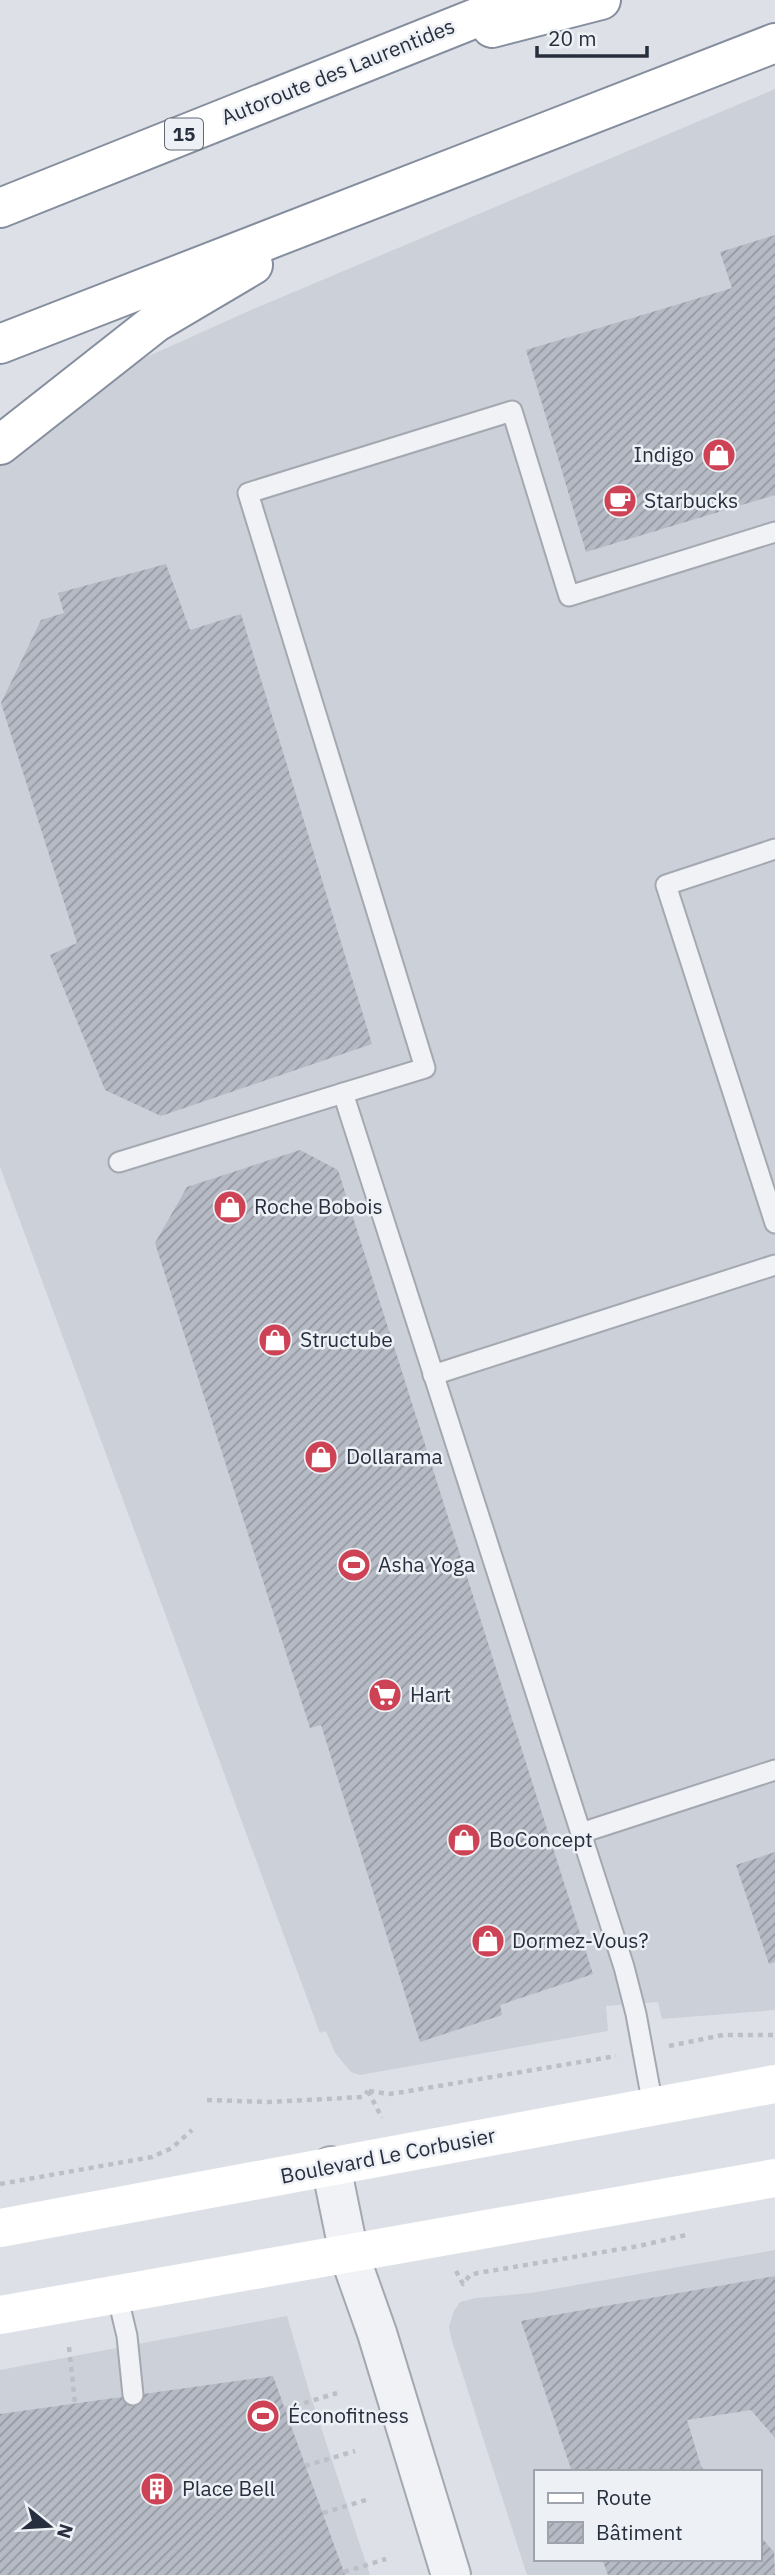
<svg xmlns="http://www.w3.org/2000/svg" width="775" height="2575" font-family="'IBM Plex Sans',sans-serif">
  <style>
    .built { fill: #ccd0d9; fill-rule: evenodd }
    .building { fill: url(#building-hatch) }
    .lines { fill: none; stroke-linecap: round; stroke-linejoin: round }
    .lane-casing { stroke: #a3a8b1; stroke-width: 23 }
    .street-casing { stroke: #a3a8b1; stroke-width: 42 }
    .highway-casing { stroke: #858e9e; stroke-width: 42 }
    .path { stroke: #bcbfc6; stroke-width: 4.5; stroke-dasharray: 5 5; stroke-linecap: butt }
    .lane { stroke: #f0f2f6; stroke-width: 19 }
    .street { stroke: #f0f2f6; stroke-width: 38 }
    .secondary { stroke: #fff; stroke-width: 38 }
    .highway { stroke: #fff; stroke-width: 38 }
    .labels { text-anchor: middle; stroke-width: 5; stroke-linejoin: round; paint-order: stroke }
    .shield { fill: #edf0f5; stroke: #626975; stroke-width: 2 }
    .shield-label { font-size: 19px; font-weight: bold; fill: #272f3e }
    .street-label { font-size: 21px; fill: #272f3e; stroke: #edf0f5 }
    .poi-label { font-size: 21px; fill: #272f3e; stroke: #edf0f5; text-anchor: start }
  </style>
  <defs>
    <pattern id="building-hatch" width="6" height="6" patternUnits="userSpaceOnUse" patternTransform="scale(1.75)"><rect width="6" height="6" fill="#b5bac4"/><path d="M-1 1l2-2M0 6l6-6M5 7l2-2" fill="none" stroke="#9398a1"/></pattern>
  </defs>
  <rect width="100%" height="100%" fill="#dde1e7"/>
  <g class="built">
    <polygon points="775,89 775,2010 662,2019 658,2002 606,2006 608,2031 360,2075 351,2072 335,2053 326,2031 320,2033 0,1167 0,446 122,368 251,310"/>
    <path d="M775,2250v325h-248l-76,-237 -2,-12 5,-15 6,-9 16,-4 55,-5zM535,2472h224v87h-224z"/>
    <polygon points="287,2316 310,2394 370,2575 0,2575 0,2370"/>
  </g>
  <g class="building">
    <polygon points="775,235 775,495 586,552 526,350 732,288 720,252"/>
    <polygon points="166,564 190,630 241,614 372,1044 161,1116 105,1090 50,955 77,943 1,703 41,620 64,613 58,593"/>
    <polygon points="300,1150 338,1170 593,1974 500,2005 502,2015 420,2042 321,1725 310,1728 155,1243 187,1187"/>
    <polygon points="775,1852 775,1962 769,1964 736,1865"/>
    <polygon points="775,2276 775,2438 751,2410 687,2420 701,2466 705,2472 572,2472 521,2321"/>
    <polygon points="273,2376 345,2575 0,2575 0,2414"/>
    <polygon points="759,2535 774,2552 775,2575 608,2575 602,2559 759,2559"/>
  </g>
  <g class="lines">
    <defs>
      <g id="lane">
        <polyline points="775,849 666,885 775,1223"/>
        <polyline points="343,1093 624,1967 636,2014 653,2106"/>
        <polyline points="119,1162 425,1068 248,493 512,411 569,596 775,532"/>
        <polyline points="433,1375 775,1265"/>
        <polyline points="581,1833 775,1770"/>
        <polyline points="117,2294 127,2336 133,2395"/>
      </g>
      <polyline id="street" points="331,2166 349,2254 377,2333 451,2575"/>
      <g id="highway">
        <polyline points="492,28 601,0"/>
        <polyline points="0,208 521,0"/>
        <polyline points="0,344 775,43"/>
        <polyline points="0,445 155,323 253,265"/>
      </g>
    </defs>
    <use href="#lane" class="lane-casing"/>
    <use href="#street" class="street-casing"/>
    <use href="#highway" class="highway-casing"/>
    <g class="path">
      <polyline points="669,2046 723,2035 775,2035"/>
      <polyline points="368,2091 382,2118"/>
      <polyline points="369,2091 389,2094 403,2092 616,2056"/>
      <polyline points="207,2100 269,2102 363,2097 368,2091"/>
      <polyline points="0,2184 152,2157 172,2148 192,2130"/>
      <polyline points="456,2271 463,2284 470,2275 478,2273 639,2246 686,2235"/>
      <polyline points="69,2347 75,2403"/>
      <polyline points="285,2409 337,2393"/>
      <polyline points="305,2466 355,2451"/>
      <polyline points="323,2513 369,2499"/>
      <polyline points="344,2572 386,2559"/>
    </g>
    <use href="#lane" class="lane"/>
    <use href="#street" class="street"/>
    <g class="secondary">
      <polyline points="0,2228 775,2084"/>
      <polyline points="0,2315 775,2178"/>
    </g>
    <use href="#highway" class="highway"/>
  </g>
  <defs>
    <symbol id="shop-disc" viewBox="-11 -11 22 22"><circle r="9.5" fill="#cd4254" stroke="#edf0f5"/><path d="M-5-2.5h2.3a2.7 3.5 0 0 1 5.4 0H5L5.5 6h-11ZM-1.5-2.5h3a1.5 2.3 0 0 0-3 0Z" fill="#fff"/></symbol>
    <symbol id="cafe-disc" viewBox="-11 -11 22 22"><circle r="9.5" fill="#cd4254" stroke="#edf0f5"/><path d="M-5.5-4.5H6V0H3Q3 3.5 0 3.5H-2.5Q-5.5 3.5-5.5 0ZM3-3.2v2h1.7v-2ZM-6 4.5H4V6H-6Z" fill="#fff"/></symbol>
    <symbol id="stadium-disc" viewBox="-11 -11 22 22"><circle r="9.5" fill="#cd4254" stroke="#edf0f5"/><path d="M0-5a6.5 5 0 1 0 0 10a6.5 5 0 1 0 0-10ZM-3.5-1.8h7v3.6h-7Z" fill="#fff"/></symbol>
    <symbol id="supermarket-disc" viewBox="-11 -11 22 22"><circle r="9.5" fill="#cd4254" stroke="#edf0f5"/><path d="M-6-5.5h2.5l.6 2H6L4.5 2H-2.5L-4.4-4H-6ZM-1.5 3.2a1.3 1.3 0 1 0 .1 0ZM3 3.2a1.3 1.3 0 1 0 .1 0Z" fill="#fff"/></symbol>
    <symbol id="building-disc" viewBox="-11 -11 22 22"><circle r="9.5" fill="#cd4254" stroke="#edf0f5"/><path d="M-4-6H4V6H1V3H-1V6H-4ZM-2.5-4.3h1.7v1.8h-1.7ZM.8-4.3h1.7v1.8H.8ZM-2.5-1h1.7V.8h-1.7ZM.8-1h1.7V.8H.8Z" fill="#fff"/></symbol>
  </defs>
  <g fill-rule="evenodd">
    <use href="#shop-disc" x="700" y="436" width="38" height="38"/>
    <use href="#cafe-disc" x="601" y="482" width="38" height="38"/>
    <use href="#shop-disc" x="211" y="1188" width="38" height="38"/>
    <use href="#shop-disc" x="256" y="1321" width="38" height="38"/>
    <use href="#shop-disc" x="302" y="1438" width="38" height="38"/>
    <use href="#stadium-disc" x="335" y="1546" width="38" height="38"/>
    <use href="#supermarket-disc" x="366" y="1676" width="38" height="38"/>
    <use href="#shop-disc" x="445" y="1821" width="38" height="38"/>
    <use href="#shop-disc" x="469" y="1922" width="38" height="38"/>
    <use href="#stadium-disc" x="244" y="2397" width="38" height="38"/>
    <use href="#building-disc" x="138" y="2470" width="38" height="38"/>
  </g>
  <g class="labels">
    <rect class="shield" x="165" y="118.5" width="38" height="31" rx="5"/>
    <g class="shield-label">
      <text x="184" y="141">15</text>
    </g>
    <g class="street-label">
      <text transform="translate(338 72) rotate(-22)" y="7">Autoroute des Laurentides</text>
      <text transform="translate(388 2156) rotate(-11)" y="7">Boulevard Le Corbusier</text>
    </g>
    <g class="poi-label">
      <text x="694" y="462" text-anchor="end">Indigo</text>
      <text x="644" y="508">Starbucks</text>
      <text x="254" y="1214">Roche Bobois</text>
      <text x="300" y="1347">Structube</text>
      <text x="346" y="1464">Dollarama</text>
      <text x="378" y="1572">Asha Yoga</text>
      <text x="410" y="1702">Hart</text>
      <text x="489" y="1847">BoConcept</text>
      <text x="512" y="1948">Dormez-Vous?</text>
      <text x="288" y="2423">Éconofitness</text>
      <text x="182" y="2496">Place Bell</text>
    </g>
  </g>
  <rect x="534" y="2470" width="228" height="91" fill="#edf0f5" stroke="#9ea3ac" stroke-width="2"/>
  <rect x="548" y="2493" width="35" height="10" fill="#ffffff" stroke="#9ea3ac" stroke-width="2"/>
  <text x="596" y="2505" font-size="21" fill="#272f3e">Route</text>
  <rect x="548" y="2522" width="35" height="21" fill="url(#building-hatch)" stroke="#9ea3ac" stroke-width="2"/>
  <text x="596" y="2540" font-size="21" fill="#272f3e">Bâtiment</text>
  <g transform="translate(49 2526) rotate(108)" stroke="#edf0f5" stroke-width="5" paint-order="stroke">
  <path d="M0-5L12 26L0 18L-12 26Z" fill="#272f3e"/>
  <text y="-10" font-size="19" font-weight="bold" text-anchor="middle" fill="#272f3e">N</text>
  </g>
  <path d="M537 46v10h110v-10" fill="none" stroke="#272f3e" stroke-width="3.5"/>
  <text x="548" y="46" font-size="21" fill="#272f3e" stroke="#edf0f5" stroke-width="5" paint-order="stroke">20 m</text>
</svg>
